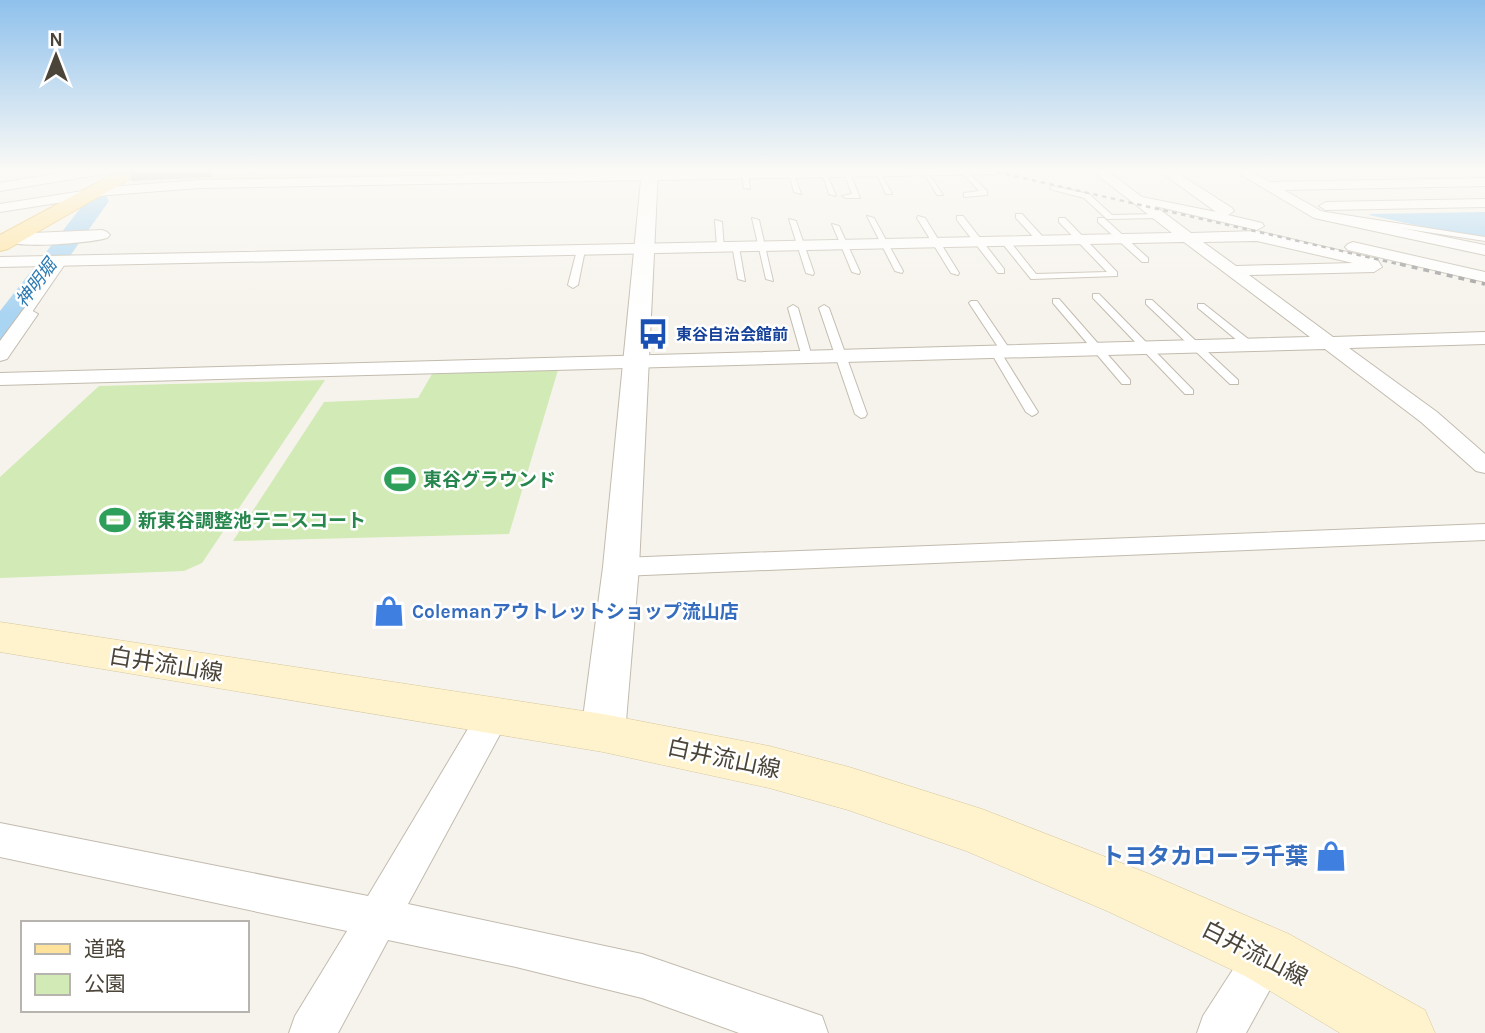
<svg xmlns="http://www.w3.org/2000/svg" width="1485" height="1033" font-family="Karla,'Noto Sans JP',sans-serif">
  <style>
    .education { fill: #efe8d6 }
    .green { fill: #d2eab5 }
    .water { fill: #a9d4f2 }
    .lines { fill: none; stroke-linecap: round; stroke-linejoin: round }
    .river { fill: #a9d4f2; fill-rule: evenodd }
    .service-casing { stroke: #c2bbae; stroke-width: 2 }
    .minor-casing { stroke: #c2bbae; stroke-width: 2 }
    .tertiary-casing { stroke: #c2bbae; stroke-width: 2 }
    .secondary-casing { stroke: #d6c79b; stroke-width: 1 }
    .primary-casing { stroke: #e6c16a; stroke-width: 2 }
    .service { fill: #fff; fill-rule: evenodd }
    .minor { fill: #fff; fill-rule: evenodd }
    .tertiary { fill: #fff; fill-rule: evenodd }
    .secondary { fill: #fff3cd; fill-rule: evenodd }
    .primary { fill: #ffe39c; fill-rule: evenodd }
    .rail-far1 { stroke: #9a9a9a; stroke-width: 2.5; stroke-dasharray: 4.5 4.5; stroke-linecap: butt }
    .rail { stroke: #9a9a9a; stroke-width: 3.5; stroke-dasharray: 6 6; stroke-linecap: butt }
    .wall { fill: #bab2a6 }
    .labels { text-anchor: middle; stroke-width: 5; stroke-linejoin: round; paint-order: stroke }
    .far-transit-label { font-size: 16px; font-weight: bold; fill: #164399; stroke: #fff; text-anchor: start }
    .far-water-label { font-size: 18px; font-style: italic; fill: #2e7ab2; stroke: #fff }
    .leisure-label { font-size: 19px; font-weight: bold; fill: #27864d; stroke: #fff; text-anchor: start }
    .shop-label { font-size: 19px; font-weight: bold; fill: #366cbe; stroke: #fff; text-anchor: start }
    .near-street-label { font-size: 23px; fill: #4b4439; stroke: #fff }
    .near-shop-label { font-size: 23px; font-weight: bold; fill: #366cbe; stroke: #fff; text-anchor: end }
  </style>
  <rect width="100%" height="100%" fill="#f6f3ec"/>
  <polygon class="education" points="167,170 521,170 517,177 206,180 180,178"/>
  <g class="green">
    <polygon points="558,370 509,534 233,541 324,402 418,398 432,374"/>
    <polygon points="325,380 202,563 184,571 0,578 0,477 99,386"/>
  </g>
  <polygon class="water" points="1485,212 1485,240 1369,215 1370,214"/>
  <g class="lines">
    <polygon class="river" points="98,194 106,196 109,201 11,339 0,341 0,311 90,196"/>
    <defs>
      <g id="service">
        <polygon points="960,170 966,170 987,191 987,195 964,197 964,193 979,191"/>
        <polygon points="847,171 850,173 860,198 846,198 842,196 852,194 844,173"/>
        <polygon points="923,171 927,171 943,195 937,195"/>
        <polygon points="876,172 880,172 892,194 886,194"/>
        <polygon points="745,173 748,175 750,189 744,188 742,175"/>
        <polygon points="789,173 794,174 801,194 794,192"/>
        <polygon points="822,173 827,174 836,196 829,194"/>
        <polygon points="1052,186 1089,194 1112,215 1159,214 1163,216 1159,218 1107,219 1084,198 1050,189"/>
        <polygon points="1313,210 1485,237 1485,241 1310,214 1309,212"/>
        <polygon points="1016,214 1022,214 1044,238 1044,242 1038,242 1016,218"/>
        <polygon points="867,216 874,218 903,271 902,273 895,271"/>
        <polygon points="918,216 925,218 959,273 958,275 951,273 917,218"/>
        <polygon points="957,216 963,216 1004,269 1004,273 998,273 957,220"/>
        <polygon points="752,218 759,220 773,281 766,279"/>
        <polygon points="1059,218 1065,218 1117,272 1117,276 1031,279 1002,243 1002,239 1008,239 1036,274 1107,272 1059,222"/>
        <polygon points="1098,218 1104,218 1148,258 1148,262 1142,262 1098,222"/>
        <polygon points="789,219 796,221 814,273 813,275 806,273"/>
        <polygon points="715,220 722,222 724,249 717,247"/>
        <polygon points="832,224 839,226 860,272 859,274 852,272"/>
        <polygon points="732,245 739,247 745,281 738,279"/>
        <polygon points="581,247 585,250 578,285 573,288 568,285 577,250"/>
        <polygon points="60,259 67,261 32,312 34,314 29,317 21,313"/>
        <polygon points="1093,294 1099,294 1193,390 1193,394 1185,394 1093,298"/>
        <polygon points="1053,299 1059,299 1130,380 1130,384 1122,384 1053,303"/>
        <polygon points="1146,300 1152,300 1238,380 1238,384 1230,384 1146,304"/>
        <polygon points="971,301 977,301 1011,351 1010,353 1002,353 969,303"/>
        <polygon points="1198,304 1204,304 1252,342 1252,346 1244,346 1198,308"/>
        <polygon points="793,305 798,308 812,357 811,359 807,360 802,357 788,308"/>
        <polygon points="824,305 829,308 867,414 865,417 861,418 855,414 819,308"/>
        <polygon points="995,348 1000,351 1038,412 1036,414 1032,416 1026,412 990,351"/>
      </g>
      <g id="minor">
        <polygon points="77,170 109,170 103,174 0,191 0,183"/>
        <polygon points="759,170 1007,170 1001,174 200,188 108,195 0,212 0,204 108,187 200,180"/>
        <path d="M1091,170h15l36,27 74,15 -58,-42h15l59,38 2,3 -6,4 34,8 2,3 -7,4 -102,-24 36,27 66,-2 120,28 5,8 -8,5 -125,3 84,62 152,-5v12l-136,4 88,64 48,42v19l-9,-2 -55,-49 -96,-73 -1325,36v-12l1310,-36 -126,-95 -1184,25v-10l1172,-24zM1257,241l96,22 -117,3 -33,-24z"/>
        <polygon points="1233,170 1249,170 1270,182 1485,178 1485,186 1284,190 1323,212 1485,245 1485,255 1314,218"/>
        <polygon points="1485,199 1485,207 1326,210 1319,206 1326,202"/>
        <path d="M102,230l5,2 3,3 -3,3c-18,5 -94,12 -106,1l8,-5z"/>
        <polygon points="1353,242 1485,272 1485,282 1348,250 1345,247 1348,244"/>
        <polygon points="29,309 38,314 7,359 0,361 0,341 23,310"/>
        <polygon points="1485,524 1485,540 621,576 611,573 607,567 611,561 621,558"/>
        <polygon points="493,703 505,707 510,716 408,904 642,954 822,1016 828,1033 739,1033 642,998 516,967 388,940 338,1033 289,1033 295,1016 347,931 0,857 0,823 368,896 481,707"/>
        <polygon points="1267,934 1282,940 1289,955 1246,1033 1197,1033 1203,1016 1252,940"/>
      </g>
      <polygon id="tertiary" points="642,170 658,170 639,567 625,733 619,745 603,750 587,745 581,733 603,567"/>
      <polygon id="secondary" points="0,622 603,714 769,746 849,767 982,809 1147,873 1289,934 1425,1010 1435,1033 1340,1033 1245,976 1107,911 966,851 848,810 769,788 603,752 0,652"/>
      <polygon id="primary" points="121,170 145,170 8,249 0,251 0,235"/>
    </defs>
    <use href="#service" class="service-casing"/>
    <use href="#minor" class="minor-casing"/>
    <use href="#tertiary" class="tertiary-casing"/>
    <use href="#secondary" class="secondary-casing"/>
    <use href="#primary" class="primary-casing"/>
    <use href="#service" class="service"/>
    <use href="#minor" class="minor"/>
    <use href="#tertiary" class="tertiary"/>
    <use href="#secondary" class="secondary"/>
    <use href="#primary" class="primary"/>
    <polyline class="rail-far1" points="988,170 1407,266"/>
    <polyline class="rail" points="1400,264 1485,284"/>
  </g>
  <g class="wall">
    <polygon points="128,170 211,170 213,177 132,181"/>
    <polygon points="533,170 587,170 533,171"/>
  </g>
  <linearGradient id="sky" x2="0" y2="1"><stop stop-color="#8fc1ec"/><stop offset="0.54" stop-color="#fbfaf6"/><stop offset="1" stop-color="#fbfaf6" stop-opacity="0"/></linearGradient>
  <rect width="1485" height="315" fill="url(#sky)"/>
  <defs>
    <symbol id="bus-bare" viewBox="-9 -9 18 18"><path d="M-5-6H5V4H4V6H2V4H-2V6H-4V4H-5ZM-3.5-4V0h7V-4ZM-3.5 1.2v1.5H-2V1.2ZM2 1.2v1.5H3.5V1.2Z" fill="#1a4fb4" stroke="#fff" stroke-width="2.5" paint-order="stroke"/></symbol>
    <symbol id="stadium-bare" viewBox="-9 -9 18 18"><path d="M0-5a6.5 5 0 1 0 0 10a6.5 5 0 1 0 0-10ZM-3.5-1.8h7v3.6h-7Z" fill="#2e9e5b" stroke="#fff" stroke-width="2.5" paint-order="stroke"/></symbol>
    <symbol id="shop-bare" viewBox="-9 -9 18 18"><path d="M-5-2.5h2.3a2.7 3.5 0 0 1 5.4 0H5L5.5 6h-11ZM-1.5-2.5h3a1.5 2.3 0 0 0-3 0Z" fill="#3f7fe0" stroke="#fff" stroke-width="2.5" paint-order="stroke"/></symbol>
  </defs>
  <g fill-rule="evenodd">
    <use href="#bus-bare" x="631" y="312" width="44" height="44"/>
    <use href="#stadium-bare" x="378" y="457" width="44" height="44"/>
    <use href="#stadium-bare" x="93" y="498" width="44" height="44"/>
    <use href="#shop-bare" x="367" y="589" width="44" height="44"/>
    <use href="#shop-bare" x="1309" y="834" width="44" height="44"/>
  </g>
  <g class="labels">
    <g class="far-transit-label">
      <text x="676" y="340">東谷自治会館前</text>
    </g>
    <g class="far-water-label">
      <text transform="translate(36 283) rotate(-53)" y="6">神明堀</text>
    </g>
    <g class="leisure-label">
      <text x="423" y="486">東谷グラウンド</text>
      <text x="138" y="527">新東谷調整池テニスコート</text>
    </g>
    <g class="shop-label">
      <text x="412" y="618">Colemanアウトレットショップ流山店</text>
    </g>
    <g class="near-street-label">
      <text transform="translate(166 664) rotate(9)" y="8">白井流山線</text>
      <text transform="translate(724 758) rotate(12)" y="8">白井流山線</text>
      <text transform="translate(1255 953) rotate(27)" y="8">白井流山線</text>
    </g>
    <g class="near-shop-label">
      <text x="1308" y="864">トヨタカローラ千葉</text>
    </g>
  </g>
  <rect x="21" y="921" width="228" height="91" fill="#ffffff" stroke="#b7b4b0" stroke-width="2"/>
  <rect x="35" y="944" width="35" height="10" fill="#ffe39c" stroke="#b7b4b0" stroke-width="2"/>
  <text x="84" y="956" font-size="21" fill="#4b4439">道路</text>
  <rect x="35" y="974" width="35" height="21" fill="#d2eab5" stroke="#b7b4b0" stroke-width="2"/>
  <text x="84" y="991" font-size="21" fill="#4b4439">公園</text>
  <g transform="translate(56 56)" stroke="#ffffff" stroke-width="5" paint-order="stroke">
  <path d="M0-5L12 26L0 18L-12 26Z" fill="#4b4439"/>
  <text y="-10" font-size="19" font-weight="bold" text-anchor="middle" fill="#4b4439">N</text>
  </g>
</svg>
